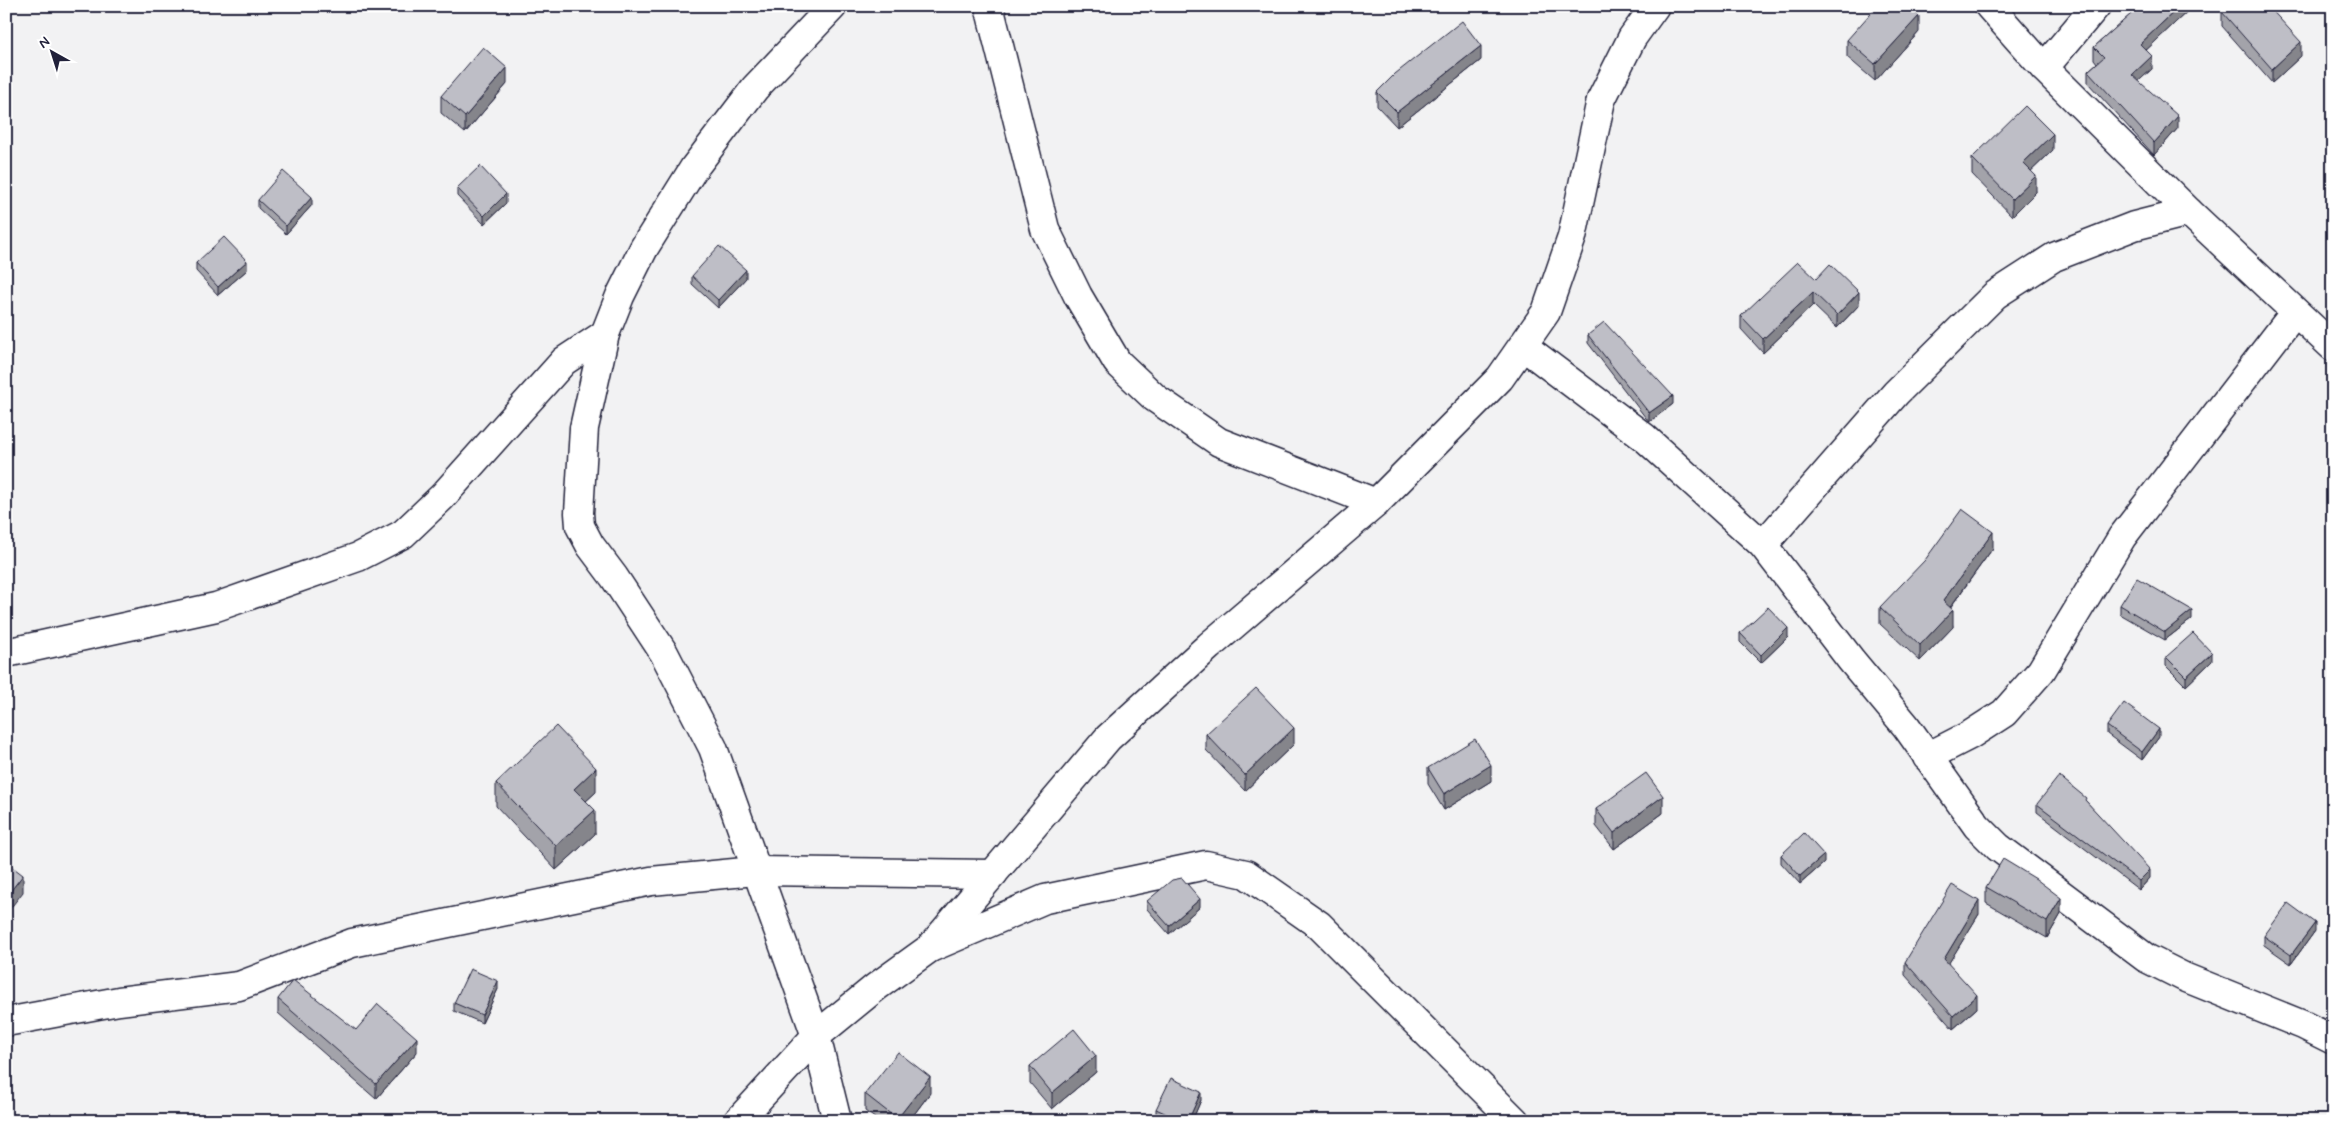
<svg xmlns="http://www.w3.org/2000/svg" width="2339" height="1127" font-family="Mynerve,sans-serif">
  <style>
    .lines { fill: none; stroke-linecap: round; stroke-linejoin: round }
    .minor-casing { stroke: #22223b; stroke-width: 31 }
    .minor { stroke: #fff; stroke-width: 28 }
    .wall { fill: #a3a3aa; stroke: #22223b }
    .shaded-wall { fill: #85858b; stroke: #22223b }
    .building { fill: #bebec6; stroke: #22223b }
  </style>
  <rect width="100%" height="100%" fill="#f2f2f3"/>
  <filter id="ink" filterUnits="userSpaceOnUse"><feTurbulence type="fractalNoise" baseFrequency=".02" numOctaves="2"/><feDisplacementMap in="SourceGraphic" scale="10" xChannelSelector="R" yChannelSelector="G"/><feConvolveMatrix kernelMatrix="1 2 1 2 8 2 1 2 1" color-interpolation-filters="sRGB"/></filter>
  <g filter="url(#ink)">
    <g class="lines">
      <defs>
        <g id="minor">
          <polyline points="833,6 755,88 694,168 644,248 620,296 605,334 584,428 579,513 580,526 590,545 614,577 664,653 713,748 816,1036 837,1121"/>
          <polyline points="989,6 1045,229 1078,296 1117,362 1155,398 1219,442 1376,503"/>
          <polyline points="1989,6 2044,68 2189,212 2333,347"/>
          <polyline points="2044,68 2096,6"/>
          <polyline points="1523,346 1645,438 1763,545 1851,660 1906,726 1977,826 1998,847 2146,958 2184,977 2303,1025 2333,1040"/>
          <polyline points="1763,545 1896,393 1995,295 2054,257 2134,226 2189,212"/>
          <polyline points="6,653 216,607 358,557 403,534 442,497 564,361 605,334"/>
          <polyline points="1927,757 1970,735 2004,713 2041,671 2122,537 2295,312"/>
          <polyline points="930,948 1108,738 1209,646 1376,503 1500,378 1546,312 1572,237 1601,100 1632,38 1655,6"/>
          <polyline points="6,1022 119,1001 239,986 352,943 651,881 755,871 993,874"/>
          <polyline points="738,1121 816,1036 876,987 930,948 1045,899 1206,865 1246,874 1319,925 1515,1121"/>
        </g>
      </defs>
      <use href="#minor" class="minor-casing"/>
      <use href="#minor" class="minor"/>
    </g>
    <g class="wall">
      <polygon points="2137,6 2193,6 2146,50 2152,69 2138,81 2178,128 2154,155 2088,83 2088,71 2097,63 2094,59 2094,47 2138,8"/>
      <polygon points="2222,12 2301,56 2272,83 2222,26"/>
      <polygon points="1919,32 1875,81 1847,57 1847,40"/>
      <polygon points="1481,60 1397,127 1377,106 1377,92"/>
      <polygon points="507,84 465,133 441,113 441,96"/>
      <polygon points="2053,150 2031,171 2036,192 2012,216 1972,174 1972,158"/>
      <polygon points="457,188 506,203 484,224 457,196"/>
      <polygon points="258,200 312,205 286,234 258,208"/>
      <polygon points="196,263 247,270 218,295 196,271"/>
      <polygon points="692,276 746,278 718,308 692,284"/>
      <polygon points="1816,279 1859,305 1837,328 1813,305 1763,353 1741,329 1741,316"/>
      <polygon points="1588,335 1673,404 1649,422 1588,343"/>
      <polygon points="1993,548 1950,608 1953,627 1920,661 1880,624 1880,607"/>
      <polygon points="2120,605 2192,619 2165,640 2120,614"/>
      <polygon points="1740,633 1788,637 1761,663 1740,642"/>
      <polygon points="2166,657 2212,661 2186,686 2166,666"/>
      <polygon points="2107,726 2159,737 2142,760 2107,734"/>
      <polygon points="1206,734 1294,744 1245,791 1206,750"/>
      <polygon points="1428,768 1491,781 1444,810 1428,784"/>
      <polygon points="496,783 596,792 586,801 595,834 556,870 496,806"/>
      <polygon points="2086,801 2150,878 2139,890 2037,812 2037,804"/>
      <polygon points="1596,809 1663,813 1614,849 1596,826"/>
      <polygon points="1781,855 1824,863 1800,884 1781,863"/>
      <polygon points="1986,887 2061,914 2047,938 1986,903"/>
      <polygon points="1147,901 1200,907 1169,934 1147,909"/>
      <polygon points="1979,914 1948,964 1977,1008 1953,1029 1905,975 1905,962"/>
      <polygon points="2315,931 2291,964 2264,945 2264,936"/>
      <polygon points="498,989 482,1023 454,1011 454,1003"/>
      <polygon points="278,999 356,1030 417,1052 376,1099 278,1013"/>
      <polygon points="1030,1066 1096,1072 1052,1109 1030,1083"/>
      <polygon points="930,1093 909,1121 879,1121 865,1111 865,1094"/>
      <polygon points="1201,1100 1192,1121 1164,1121 1156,1117 1156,1109"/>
    </g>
    <g class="shaded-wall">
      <polygon points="2180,6 2193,6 2140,56 2140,44"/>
      <polygon points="1919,16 1919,32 1875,81 1875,64"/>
      <polygon points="2301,42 2301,56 2272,83 2272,69"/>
      <polygon points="1481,46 1481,60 1397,127 1397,112"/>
      <polygon points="2152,56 2152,69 2132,87 2132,75"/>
      <polygon points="507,68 507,84 465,133 465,117"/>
      <polygon points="2178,116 2178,128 2154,155 2154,143"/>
      <polygon points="2053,134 2053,150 2023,179 2023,163"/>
      <polygon points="2036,176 2036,192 2012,216 2012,199"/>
      <polygon points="506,194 506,203 484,224 484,216"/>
      <polygon points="312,197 312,205 286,234 286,226"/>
      <polygon points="247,261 247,270 218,295 218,287"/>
      <polygon points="746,270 746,278 718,308 718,300"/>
      <polygon points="1813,292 1813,305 1763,353 1763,339"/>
      <polygon points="1859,292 1859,305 1837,328 1837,315"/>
      <polygon points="1673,396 1673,404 1649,422 1649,413"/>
      <polygon points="1993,532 1993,548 1943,617 1943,601"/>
      <polygon points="1953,610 1953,627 1920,661 1920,645"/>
      <polygon points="2192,610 2192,619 2165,640 2165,632"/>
      <polygon points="1788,628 1788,637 1761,663 1761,655"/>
      <polygon points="2212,653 2212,661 2186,686 2186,677"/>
      <polygon points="1294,728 1294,744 1245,791 1245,775"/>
      <polygon points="2159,729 2159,737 2142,760 2142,752"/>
      <polygon points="1491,765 1491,781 1444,810 1444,794"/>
      <polygon points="596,768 596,792 574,812 574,789"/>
      <polygon points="1663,796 1663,813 1614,849 1614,833"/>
      <polygon points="595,810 595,834 556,870 556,846"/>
      <polygon points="1824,855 1824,863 1800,884 1800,876"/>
      <polygon points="2150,870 2150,878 2139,890 2139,881"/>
      <polygon points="23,875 23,892 6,914 6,897"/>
      <polygon points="2061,898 2061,914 2047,938 2047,922"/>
      <polygon points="1200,899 1200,907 1169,934 1169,926"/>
      <polygon points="1979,901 1979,914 1944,971 1944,959"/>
      <polygon points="2315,923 2315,931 2291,964 2291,955"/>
      <polygon points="498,981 498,989 482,1023 482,1015"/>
      <polygon points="1977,995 1977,1008 1953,1029 1953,1016"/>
      <polygon points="417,1038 417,1052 376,1099 376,1084"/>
      <polygon points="1096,1056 1096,1072 1052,1109 1052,1093"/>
      <polygon points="930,1077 930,1093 909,1121 897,1121 897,1119"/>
      <polygon points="1201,1092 1201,1100 1192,1121 1188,1121"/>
    </g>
    <g class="building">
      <polygon points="1877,6 1908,6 1919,16 1875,64 1847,40"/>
      <polygon points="2140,6 2180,6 2140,44 2152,56 2132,75 2178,116 2154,143 2088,71 2104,57 2094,47"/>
      <polygon points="2227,6 2268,6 2301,42 2272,69 2222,12"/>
      <polygon points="1462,21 1481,46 1397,112 1377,92 1395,74"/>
      <polygon points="483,47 507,68 465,117 441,96"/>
      <polygon points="2025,106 2053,134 2023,163 2036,176 2012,199 1972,158"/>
      <polygon points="480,166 506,194 484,216 457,188"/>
      <polygon points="283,171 312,197 286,226 258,200"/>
      <polygon points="224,237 247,261 218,287 196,263"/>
      <polygon points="719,246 746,270 718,300 692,276"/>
      <polygon points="1798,262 1816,279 1830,264 1859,292 1837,315 1813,292 1763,339 1741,316"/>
      <polygon points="1604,322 1673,396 1649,413 1588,335"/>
      <polygon points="1962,509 1993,532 1943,601 1953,610 1920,645 1880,607 1925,560"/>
      <polygon points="2137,578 2192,610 2165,632 2120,605"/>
      <polygon points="1768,607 1788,628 1761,655 1740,633"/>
      <polygon points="2193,633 2212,653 2186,677 2166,657"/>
      <polygon points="1256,688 1294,728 1245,775 1206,734"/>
      <polygon points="2124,703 2159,729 2142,752 2107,726"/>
      <polygon points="556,726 596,768 574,789 595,810 556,846 496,783"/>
      <polygon points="1475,739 1491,765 1444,794 1428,768"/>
      <polygon points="1646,773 1663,796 1614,833 1596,809"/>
      <polygon points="2059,776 2086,798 2085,800 2150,870 2139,881 2037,804"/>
      <polygon points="1804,833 1824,855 1800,876 1781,855"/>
      <polygon points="2003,859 2036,879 2061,898 2047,922 1986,887"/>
      <polygon points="6,862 23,875 6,897"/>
      <polygon points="1182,878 1200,899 1169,926 1147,901 1172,880"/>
      <polygon points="1952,885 1979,901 1944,959 1977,995 1953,1016 1905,962"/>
      <polygon points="2288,903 2315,923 2291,955 2264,936"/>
      <polygon points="470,969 498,981 482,1015 454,1003"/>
      <polygon points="293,980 356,1030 378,1004 417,1038 376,1084 278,999"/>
      <polygon points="1074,1029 1096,1056 1052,1093 1030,1066"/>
      <polygon points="898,1052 930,1077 897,1119 865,1094"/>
      <polygon points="1171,1078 1201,1092 1188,1121 1182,1121 1156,1109"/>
    </g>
  </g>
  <rect width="2339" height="1127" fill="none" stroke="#fff" stroke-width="25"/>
  <rect x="12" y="12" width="2314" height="1102" fill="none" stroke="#22223b" stroke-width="2" filter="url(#ink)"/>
  <g transform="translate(52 52) rotate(321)" stroke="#ffffff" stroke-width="4" paint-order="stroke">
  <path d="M0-4L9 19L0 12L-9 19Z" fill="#22223b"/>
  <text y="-8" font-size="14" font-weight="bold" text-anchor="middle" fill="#22223b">N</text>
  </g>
</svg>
